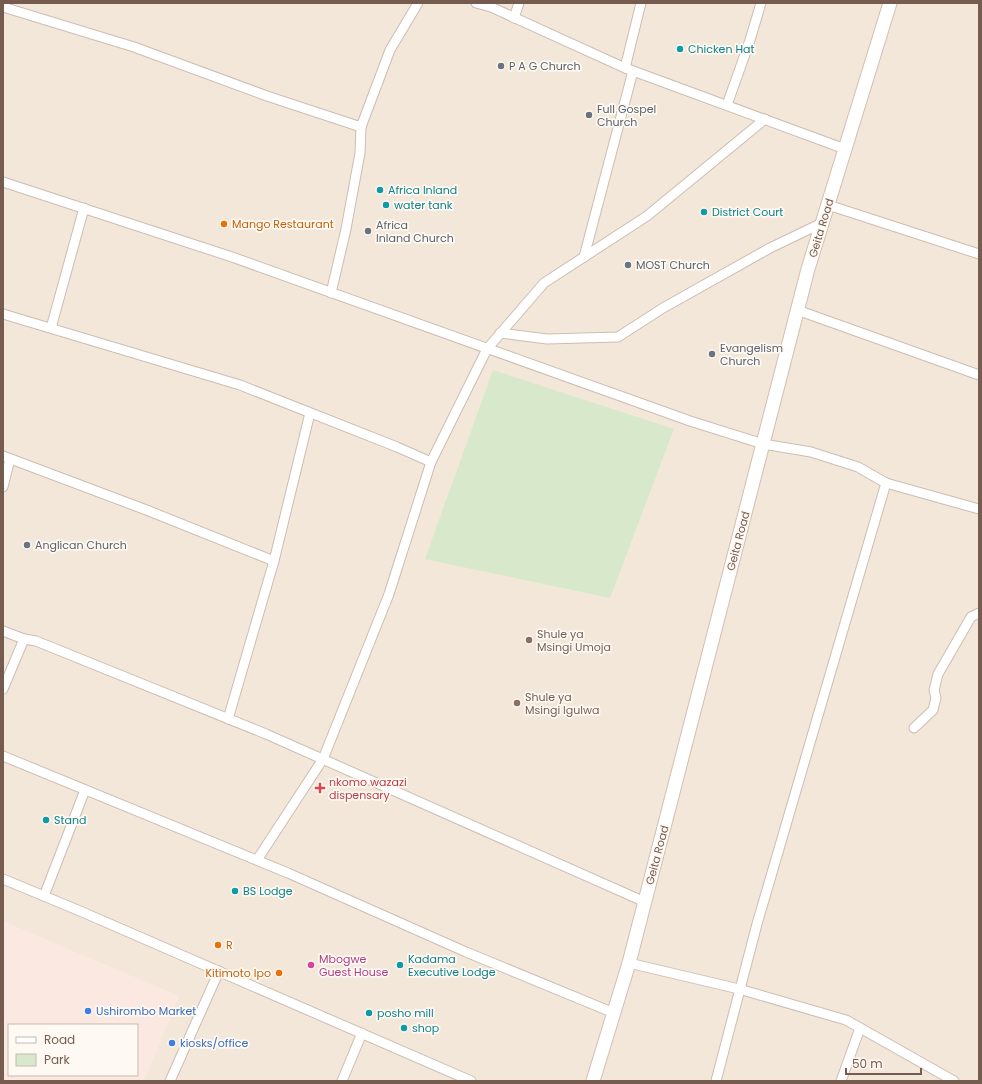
<svg xmlns="http://www.w3.org/2000/svg" width="982" height="1084" font-family="Poppins,sans-serif">
  <style>
    .residential { fill: #f3e7da; fill-rule: evenodd }
    .commercial { fill: #fbe8e0; fill-rule: evenodd }
    .green { fill: #d7e9ca }
    .lines { fill: none; stroke-linecap: round; stroke-linejoin: round }
    .street-casing { stroke: #cdbdb1; stroke-width: 11 }
    .secondary-casing { stroke: #d3bfb1; stroke-width: 15 }
    .street { stroke: #fff; stroke-width: 9 }
    .secondary { stroke: #fff; stroke-width: 13 }
    .culture-dot { fill: #0f9aa8; stroke: #fef9f2; stroke-width: 1.5 }
    .worship-dot { fill: #6b7280; stroke: #fef9f2; stroke-width: 1.5 }
    .food-dot { fill: #e8710a; stroke: #fef9f2; stroke-width: 1.5 }
    .education-dot { fill: #8d6e63; stroke: #fef9f2; stroke-width: 1.5 }
    .health-dot { fill: #e0444e; stroke: #fef9f2; stroke-width: 1.5 }
    .hotel-dot { fill: #d1479c; stroke: #fef9f2; stroke-width: 1.5 }
    .shop-dot { fill: #3f7fe0; stroke: #fef9f2; stroke-width: 1.5 }
    .labels { text-anchor: middle; stroke-width: 3.5; stroke-linejoin: round; paint-order: stroke }
    .culture-label { font-size: 11px; fill: #0d838f; stroke: #fef9f2; text-anchor: start }
    .worship-label { font-size: 11px; fill: #5b616d; stroke: #fef9f2; text-anchor: start }
    .food-label { font-size: 11px; fill: #c56008; stroke: #fef9f2; text-anchor: start }
    .street-label { font-size: 11px; fill: #765c4f; stroke: #fef9f2 }
    .education-label { font-size: 11px; fill: #785e54; stroke: #fef9f2; text-anchor: start }
    .health-label { font-size: 11px; fill: #be3a42; stroke: #fef9f2; text-anchor: start }
    .hotel-label { font-size: 11px; fill: #b23c85; stroke: #fef9f2; text-anchor: start }
    .shop-label { font-size: 11px; fill: #366cbe; stroke: #fef9f2; text-anchor: start }
  </style>
  <rect width="100%" height="100%" fill="#fcf5eb"/>
  <path class="residential" d="M3,3h976v1078h-976zM9,1025h128v50h-128z"/>
  <path class="commercial" d="M3,921l176,75 -35,85h-141zM9,1025h128v50h-128z"/>
  <polygon class="green" points="493,370 674,429 610,598 425,559"/>
  <g class="lines">
    <defs>
      <g id="street">
        <polyline points="476,3 491,7 625,68 845,149"/>
        <polyline points="3,7 134,47 267,96 361,127"/>
        <polyline points="514,18 519,3"/>
        <polyline points="625,68 641,3"/>
        <polyline points="727,105 750,40 761,3"/>
        <polyline points="3,182 232,257 690,421 763,444 811,452 858,467 886,483 979,509"/>
        <polyline points="828,205 979,254"/>
        <polyline points="584,257 633,71"/>
        <polyline points="331,293 346,229 360,153 361,127 390,50 418,3"/>
        <polyline points="797,310 979,375"/>
        <polyline points="3,314 240,385 397,447 431,462"/>
        <polyline points="51,328 84,208"/>
        <polyline points="500,333 547,339 618,337 663,308 770,248 822,223"/>
        <polyline points="3,456 149,511 274,561"/>
        <polyline points="3,487 10,459"/>
        <polyline points="3,631 24,639 36,641 266,734 645,902"/>
        <polyline points="3,689 24,639"/>
        <polyline points="228,719 274,561 310,413"/>
        <polyline points="914,728 933,710 936,698 934,690 938,674 971,617 979,613"/>
        <polyline points="3,756 288,873 466,952 614,1013"/>
        <polyline points="257,860 323,759 389,594 431,462 487,349 544,283 647,216 765,119"/>
        <polyline points="3,879 80,911 471,1081"/>
        <polyline points="44,896 85,790"/>
        <polyline points="629,963 739,989 846,1020 954,1081"/>
        <polyline points="170,1081 219,971"/>
        <polyline points="342,1081 362,1033"/>
        <polyline points="716,1081 757,924 886,483"/>
        <polyline points="841,1081 860,1028"/>
      </g>
      <polyline id="secondary" points="593,1081 629,963 808,269 890,3"/>
    </defs>
    <use href="#street" class="street-casing"/>
    <use href="#secondary" class="secondary-casing"/>
    <use href="#street" class="street"/>
    <use href="#secondary" class="secondary"/>
  </g>
  <g class="culture-dot">
    <circle cx="680" cy="49" r="4"/>
    <circle cx="380" cy="190" r="4"/>
    <circle cx="386" cy="205" r="4"/>
    <circle cx="704" cy="212" r="4"/>
    <circle cx="46" cy="820" r="4"/>
    <circle cx="235" cy="891" r="4"/>
    <circle cx="400" cy="965" r="4"/>
    <circle cx="369" cy="1013" r="4"/>
    <circle cx="404" cy="1028" r="4"/>
  </g>
  <g class="worship-dot">
    <circle cx="501" cy="66" r="4"/>
    <circle cx="589" cy="115" r="4"/>
    <circle cx="368" cy="231" r="4"/>
    <circle cx="628" cy="265" r="4"/>
    <circle cx="712" cy="354" r="4"/>
    <circle cx="27" cy="545" r="4"/>
  </g>
  <g class="food-dot">
    <circle cx="224" cy="224" r="4"/>
    <circle cx="218" cy="945" r="4"/>
    <circle cx="279" cy="973" r="4"/>
  </g>
  <g class="education-dot">
    <circle cx="529" cy="640" r="4"/>
    <circle cx="517" cy="703" r="4"/>
  </g>
  <path class="health-dot" d="M318 782h4v4h4v4h-4v4h-4v-4h-4v-4h4z"/>
  <circle class="hotel-dot" cx="311" cy="965" r="4"/>
  <g class="shop-dot">
    <circle cx="88" cy="1011" r="4"/>
    <circle cx="172" cy="1043" r="4"/>
  </g>
  <g class="labels">
    <g class="culture-label">
      <text x="688" y="53">Chicken Hat</text>
      <text x="388" y="194">Africa Inland</text>
      <text x="394" y="209">water tank</text>
      <text x="712" y="216">District Court</text>
      <text x="54" y="824">Stand</text>
      <text x="243" y="895">BS Lodge</text>
      <text x="408" y="963">Kadama<tspan x="408" dy="13">Executive Lodge</tspan></text>
      <text x="377" y="1017">posho mill</text>
      <text x="412" y="1032">shop</text>
    </g>
    <g class="worship-label">
      <text x="509" y="70">P A G Church</text>
      <text x="597" y="113">Full Gospel<tspan x="597" dy="13">Church</tspan></text>
      <text x="376" y="229">Africa<tspan x="376" dy="13">Inland Church</tspan></text>
      <text x="636" y="269">MOST Church</text>
      <text x="720" y="352">Evangelism<tspan x="720" dy="13">Church</tspan></text>
      <text x="35" y="549">Anglican Church</text>
    </g>
    <g class="food-label">
      <text x="232" y="228">Mango Restaurant</text>
      <text x="226" y="949">R</text>
      <text x="271" y="977" text-anchor="end">Kitimoto Ipo</text>
    </g>
    <g class="street-label">
      <text transform="translate(821 228) rotate(-73)" y="4">Geita Road</text>
      <text transform="translate(738 541) rotate(-75)" y="4">Geita Road</text>
      <text transform="translate(657 855) rotate(-75)" y="4">Geita Road</text>
    </g>
    <g class="education-label">
      <text x="537" y="638">Shule ya<tspan x="537" dy="13">Msingi Umoja</tspan></text>
      <text x="525" y="701">Shule ya<tspan x="525" dy="13">Msingi Igulwa</tspan></text>
    </g>
    <g class="health-label">
      <text x="329" y="786">nkomo wazazi<tspan x="329" dy="13">dispensary</tspan></text>
    </g>
    <g class="hotel-label">
      <text x="319" y="963">Mbogwe<tspan x="319" dy="13">Guest House</tspan></text>
    </g>
    <g class="shop-label">
      <text x="96" y="1015">Ushirombo Market</text>
      <text x="180" y="1047">kiosks/office</text>
    </g>
  </g>
  <rect width="982" height="1084" fill="none" stroke="#765c4f" stroke-width="8"/>
  <rect x="8" y="1024" width="130" height="52" fill="#fef9f2" stroke="#c8bab1"/>
  <rect x="16" y="1037" width="20" height="6" fill="#ffffff" stroke="#c8bab1"/>
  <text x="44" y="1044" font-size="12" fill="#765c4f">Road</text>
  <rect x="16" y="1054" width="20" height="12" fill="#d7e9ca" stroke="#c8bab1"/>
  <text x="44" y="1064" font-size="12" fill="#765c4f">Park</text>
  <path d="M846 1068v6h75v-6" fill="none" stroke="#765c4f" stroke-width="2"/>
  <text x="852" y="1068" font-size="12" fill="#765c4f" stroke="#fef9f2" stroke-width="3" paint-order="stroke">50 m</text>
</svg>
